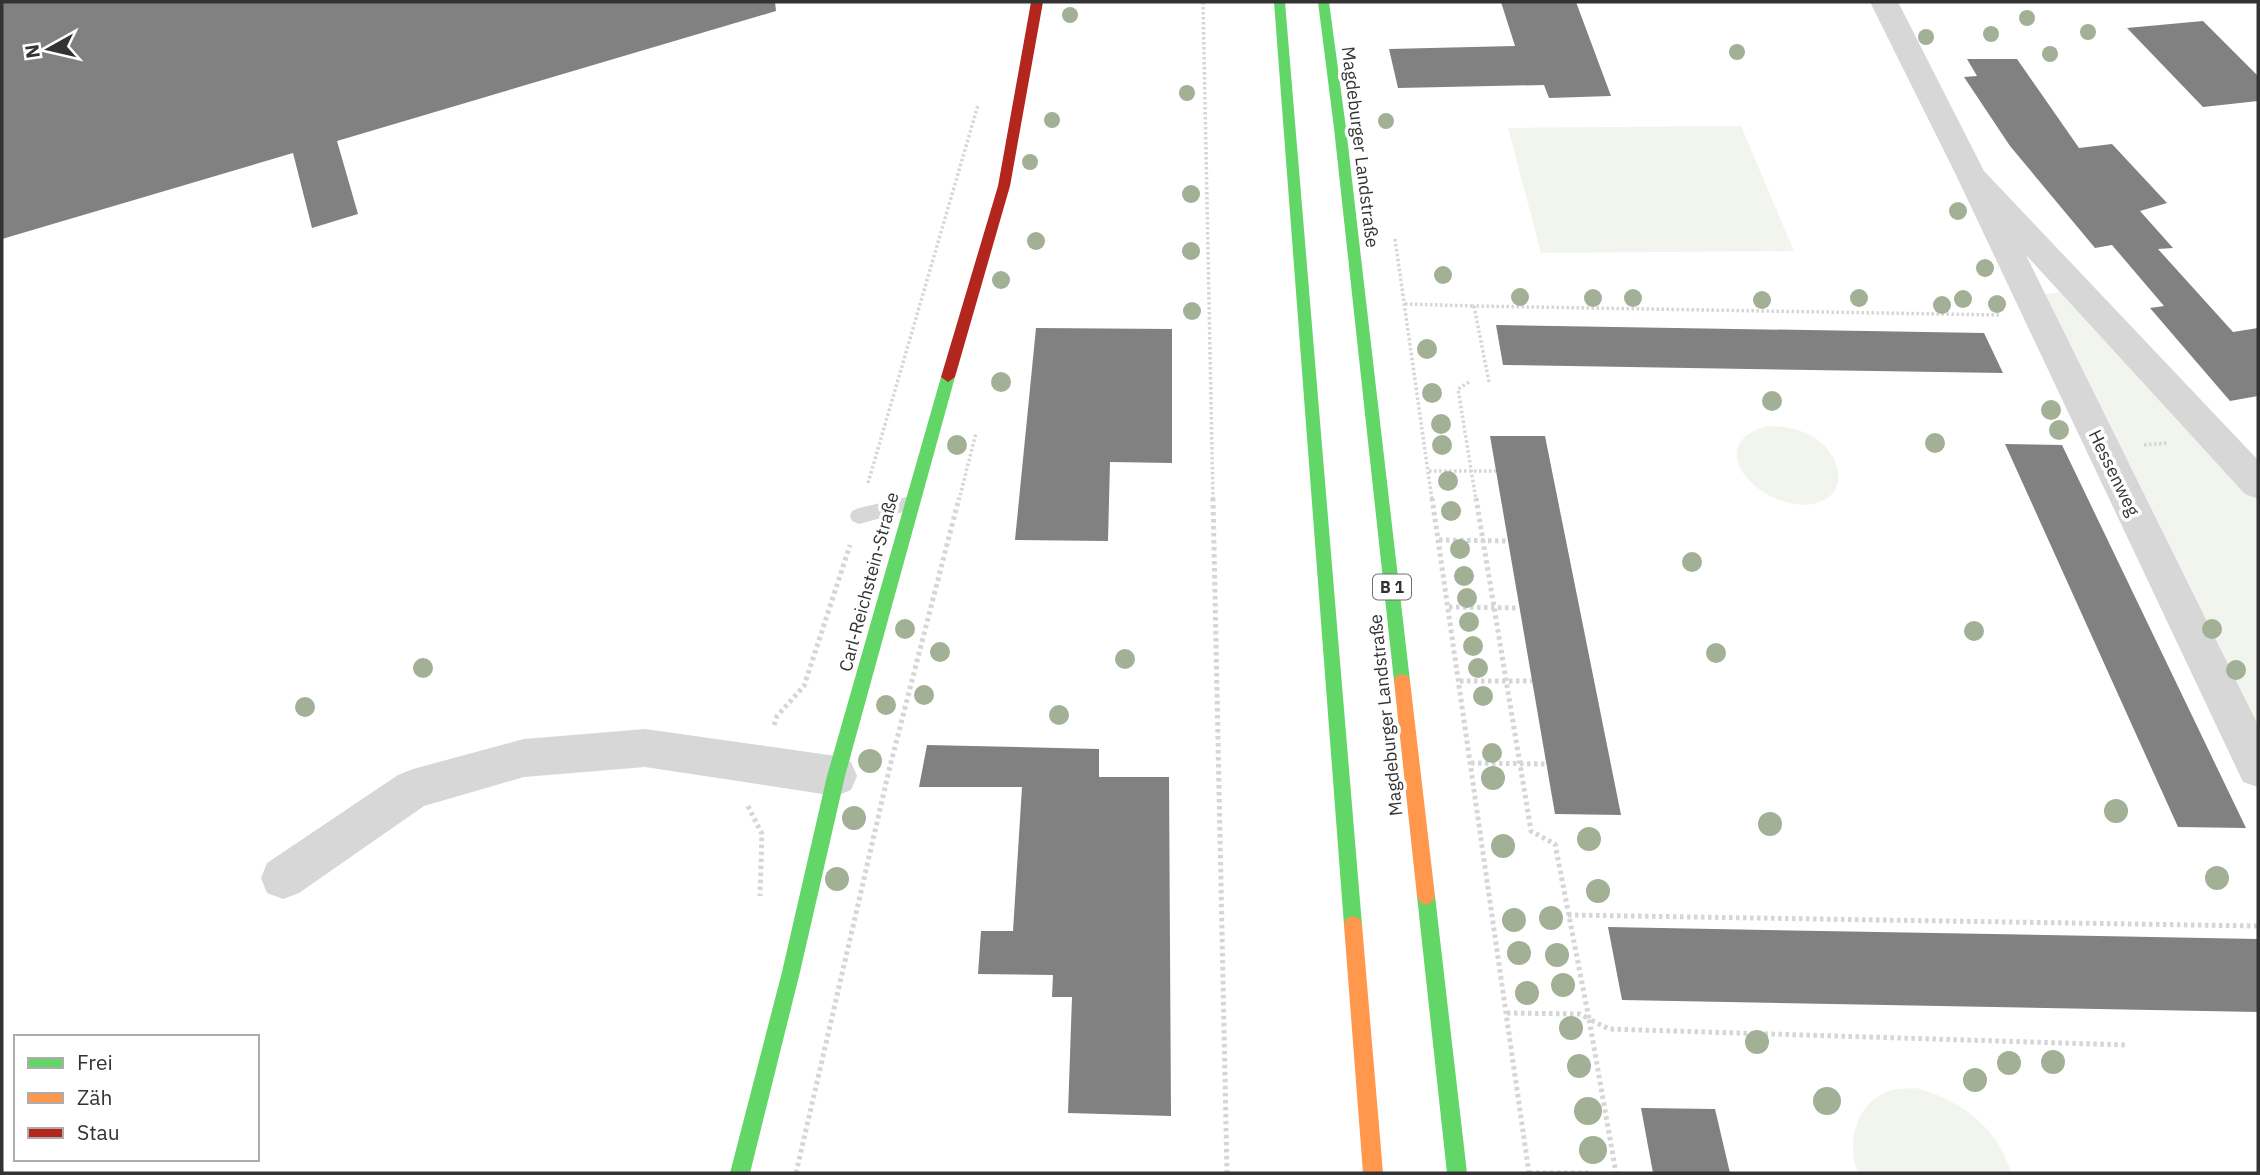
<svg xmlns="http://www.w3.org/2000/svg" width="2260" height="1175" font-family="'IBM Plex Sans',sans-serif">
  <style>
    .green { fill: #f1f5ed }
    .building { fill: #818181 }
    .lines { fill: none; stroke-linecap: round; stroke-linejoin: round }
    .path-far1 { stroke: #d6d6d6; stroke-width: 3.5; stroke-dasharray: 2.5 2.5; stroke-linecap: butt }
    .path { stroke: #d6d6d6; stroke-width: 5; stroke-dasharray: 3.5 3.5; stroke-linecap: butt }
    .lane { fill: #d7d7d7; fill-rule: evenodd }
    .street { fill: #d7d7d7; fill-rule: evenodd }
    .fast { fill: #63d668; fill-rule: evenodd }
    .slow { fill: #ff974d; fill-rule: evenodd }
    .jam { fill: #b3261e; fill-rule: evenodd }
    .tree { fill: #a2b095 }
    .labels { text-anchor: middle; stroke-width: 7; stroke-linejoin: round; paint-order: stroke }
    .shield { fill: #fff; stroke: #707070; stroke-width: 2 }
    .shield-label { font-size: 16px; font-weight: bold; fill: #333 }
    .street-label { font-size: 18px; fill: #333; stroke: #fff }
  </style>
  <rect width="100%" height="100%" fill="#fff"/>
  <g class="green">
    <polygon points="1741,126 1794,251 1541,253 1508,128"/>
    <polygon points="2067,291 2258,502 2258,725 2132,480 2041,295"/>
    <path d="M1767,426c18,0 36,3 51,14 24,18 32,57 -6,64 -49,8 -115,-58 -45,-78z"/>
    <path d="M1916,1088c44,12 82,39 95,85h-153c-12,-31 -2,-70 31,-82 8,-3 19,-2 27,-3z"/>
  </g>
  <g class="building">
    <polygon points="2,2 775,2 776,11 337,141 358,214 312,228 293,153 2,239"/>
    <polygon points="1501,2 1576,2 1611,96 1549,98 1544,85 1398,88 1389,49 1515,46"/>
    <polygon points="2203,21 2258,76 2258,101 2203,107 2127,28"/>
    <polygon points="1967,59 2017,59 2079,148 2112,144 2167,203 2140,211 2173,248 2158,249 2233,332 2258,328 2258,396 2230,401 2150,308 2164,306 2112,245 2095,248 2010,146 1964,77 1977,76"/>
    <polygon points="1496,325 1984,333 2003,373 1503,365"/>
    <polygon points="1036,328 1172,329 1172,463 1110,462 1108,541 1015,540"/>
    <polygon points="1490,436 1545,436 1621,815 1555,814"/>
    <polygon points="2005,444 2062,445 2246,828 2178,827"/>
    <polygon points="927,745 1099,749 1099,777 1169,777 1171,1116 1068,1113 1072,997 1052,997 1053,975 978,974 981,931 1013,931 1022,787 919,787"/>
    <polygon points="1608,927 2258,939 2258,1012 1622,1000"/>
    <polygon points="1641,1108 1715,1109 1730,1173 1653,1173"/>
  </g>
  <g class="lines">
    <g class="path-far1">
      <polyline points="1203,2 1213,500"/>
      <polyline points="1395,239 1432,500"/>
      <polyline points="1405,304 1474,306"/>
      <polyline points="1469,382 1458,389 1476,500"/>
      <polyline points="1489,382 1474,306 1999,315"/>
      <polyline points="2144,445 2167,443"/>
      <polyline points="1429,471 1496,471"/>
      <polyline points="868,483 978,105"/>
      <polyline points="959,500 976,433"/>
    </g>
    <g class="path">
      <polyline points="1213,498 1227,1173"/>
      <polyline points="1432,498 1529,1173"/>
      <polyline points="1476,498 1531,831 1555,844 1589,1019 1609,1029 2127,1045"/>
      <polyline points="1439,540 1507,541"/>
      <polyline points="1449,607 1519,608"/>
      <polyline points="1460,681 1532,681"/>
      <polyline points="774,725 777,716 804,686 850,545"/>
      <polyline points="1471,763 1546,764"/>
      <polyline points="748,806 762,834 760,896"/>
      <polyline points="1568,915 2258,926"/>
      <polyline points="1507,1013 1580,1014 1589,1019 1616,1173"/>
      <polyline points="796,1173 890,766 959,498"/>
      <polyline points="1529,1173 1590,1173"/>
    </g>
    <polygon class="lane" points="911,496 918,498 920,503 918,508 859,524 852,521 850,516 852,511 859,508"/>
    <g class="street">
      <polygon points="1870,2 1898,2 1984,171 2258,460 2258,499 2245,494 2026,255 2258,725 2258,787 2243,782 1957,177"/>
      <polygon points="645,729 836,756 851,762 857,776 851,790 836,796 645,767 524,777 424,806 299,893 283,899 267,893 261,878 267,863 398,775 413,769 524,739"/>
    </g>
    <g class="fast">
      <polygon points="1274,2 1285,2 1362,925 1360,931 1353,934 1346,931 1344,925"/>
      <polygon points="1318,2 1329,2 1346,128 1410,681 1408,686 1402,688 1396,686 1394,681 1334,128"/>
      <polygon points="948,372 955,377 845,776 800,972 750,1173 730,1173 782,972 827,776 941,377"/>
      <polygon points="1426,887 1432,890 1435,896 1467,1173 1447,1173 1417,896 1420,890"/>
    </g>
    <g class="slow">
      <polygon points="1402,674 1408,676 1410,681 1435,896 1432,902 1426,905 1420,902 1417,896 1394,681 1396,676"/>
      <polygon points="1353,916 1360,919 1362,925 1383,1173 1363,1173 1344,925 1346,919"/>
    </g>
    <polygon class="jam" points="1031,2 1043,2 1010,186 955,377 948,382 941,377 998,186"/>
  </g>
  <g class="tree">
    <circle cx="1070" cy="15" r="8"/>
    <circle cx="2027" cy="18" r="8"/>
    <circle cx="2088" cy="32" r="8"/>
    <circle cx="1991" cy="34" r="8"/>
    <circle cx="1926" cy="37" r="8"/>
    <circle cx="1737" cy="52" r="8"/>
    <circle cx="2050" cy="54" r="8"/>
    <circle cx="1187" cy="93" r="8"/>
    <circle cx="1052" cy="120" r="8"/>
    <circle cx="1386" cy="121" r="8"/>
    <circle cx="1030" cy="162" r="8"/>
    <circle cx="1191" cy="194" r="9"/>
    <circle cx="1958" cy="211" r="9"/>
    <circle cx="1036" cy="241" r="9"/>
    <circle cx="1191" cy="251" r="9"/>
    <circle cx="1985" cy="268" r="9"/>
    <circle cx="1443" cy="275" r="9"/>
    <circle cx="1001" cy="280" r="9"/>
    <circle cx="1520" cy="297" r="9"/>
    <circle cx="1593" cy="298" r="9"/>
    <circle cx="1633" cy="298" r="9"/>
    <circle cx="1859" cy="298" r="9"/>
    <circle cx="1963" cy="299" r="9"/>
    <circle cx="1762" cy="300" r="9"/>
    <circle cx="1997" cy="304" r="9"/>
    <circle cx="1942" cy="305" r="9"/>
    <circle cx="1192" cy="311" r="9"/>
    <circle cx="1427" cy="349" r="10"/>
    <circle cx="1001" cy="382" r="10"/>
    <circle cx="1432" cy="393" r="10"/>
    <circle cx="1772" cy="401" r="10"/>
    <circle cx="2051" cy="410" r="10"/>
    <circle cx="1441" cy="424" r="10"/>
    <circle cx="2059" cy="430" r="10"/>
    <circle cx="1935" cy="443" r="10"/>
    <circle cx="957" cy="445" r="10"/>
    <circle cx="1442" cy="445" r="10"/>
    <circle cx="1448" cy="481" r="10"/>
    <circle cx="1451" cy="511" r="10"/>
    <circle cx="1460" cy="549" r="10"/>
    <circle cx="1692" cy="562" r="10"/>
    <circle cx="1464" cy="576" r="10"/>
    <circle cx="1467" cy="598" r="10"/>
    <circle cx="1469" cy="622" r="10"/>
    <circle cx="905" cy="629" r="10"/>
    <circle cx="2212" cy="629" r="10"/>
    <circle cx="1974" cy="631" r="10"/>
    <circle cx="1473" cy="646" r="10"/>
    <circle cx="940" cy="652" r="10"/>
    <circle cx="1716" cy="653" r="10"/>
    <circle cx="1125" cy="659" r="10"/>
    <circle cx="423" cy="668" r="10"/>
    <circle cx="1478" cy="668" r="10"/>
    <circle cx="2236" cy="670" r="10"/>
    <circle cx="924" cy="695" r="10"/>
    <circle cx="1483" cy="696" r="10"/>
    <circle cx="886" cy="705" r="10"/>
    <circle cx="305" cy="707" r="10"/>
    <circle cx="1059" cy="715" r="10"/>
    <circle cx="1492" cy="753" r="10"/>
    <circle cx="870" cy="761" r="12"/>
    <circle cx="1493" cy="778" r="12"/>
    <circle cx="2116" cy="811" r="12"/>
    <circle cx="854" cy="818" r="12"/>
    <circle cx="1770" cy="824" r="12"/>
    <circle cx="1589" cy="839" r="12"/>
    <circle cx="1503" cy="846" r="12"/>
    <circle cx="2217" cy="878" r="12"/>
    <circle cx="837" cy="879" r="12"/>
    <circle cx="1598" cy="891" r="12"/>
    <circle cx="1551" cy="918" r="12"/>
    <circle cx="1514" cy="920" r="12"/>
    <circle cx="1519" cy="953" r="12"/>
    <circle cx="1557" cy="955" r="12"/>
    <circle cx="1563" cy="985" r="12"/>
    <circle cx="1527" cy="993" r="12"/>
    <circle cx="1571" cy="1028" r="12"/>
    <circle cx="1757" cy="1042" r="12"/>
    <circle cx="2053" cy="1062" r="12"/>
    <circle cx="2009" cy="1063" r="12"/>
    <circle cx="1579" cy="1066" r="12"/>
    <circle cx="1975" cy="1080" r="12"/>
    <circle cx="1827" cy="1101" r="14"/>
    <circle cx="1588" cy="1111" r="14"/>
    <circle cx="1593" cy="1150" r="14"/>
  </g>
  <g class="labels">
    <rect class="shield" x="1373" y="574.5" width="38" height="25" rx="5"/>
    <g class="shield-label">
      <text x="1392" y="593">B 1</text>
    </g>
    <g class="street-label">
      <text transform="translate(1360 147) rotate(83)" y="6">Magdeburger Landstraße</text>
      <text transform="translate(2114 473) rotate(64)" y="6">Hessenweg</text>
      <text transform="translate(869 582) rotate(-75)" y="6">Carl-Reichstein-Straße</text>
      <text transform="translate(1386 715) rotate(-96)" y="6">Magdeburger Landstraße</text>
    </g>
  </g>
  <rect width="2260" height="1175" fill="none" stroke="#333333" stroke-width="7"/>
  <rect x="14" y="1035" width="245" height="126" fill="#ffffff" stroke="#adadad" stroke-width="2"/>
  <rect x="28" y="1058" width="35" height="10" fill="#63d668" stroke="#adadad" stroke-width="2"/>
  <text x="77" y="1070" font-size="21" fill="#333333">Frei</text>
  <rect x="28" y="1093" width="35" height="10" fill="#ff974d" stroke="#adadad" stroke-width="2"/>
  <text x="77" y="1105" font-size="21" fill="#333333">Zäh</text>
  <rect x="28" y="1128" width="35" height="10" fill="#b3261e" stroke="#adadad" stroke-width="2"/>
  <text x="77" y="1140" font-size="21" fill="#333333">Stau</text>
  <g transform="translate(49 49) rotate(262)" stroke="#ffffff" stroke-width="5" paint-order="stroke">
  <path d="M0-5L12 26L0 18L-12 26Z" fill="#333333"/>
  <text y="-10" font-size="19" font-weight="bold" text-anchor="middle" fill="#333333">N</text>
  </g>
</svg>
